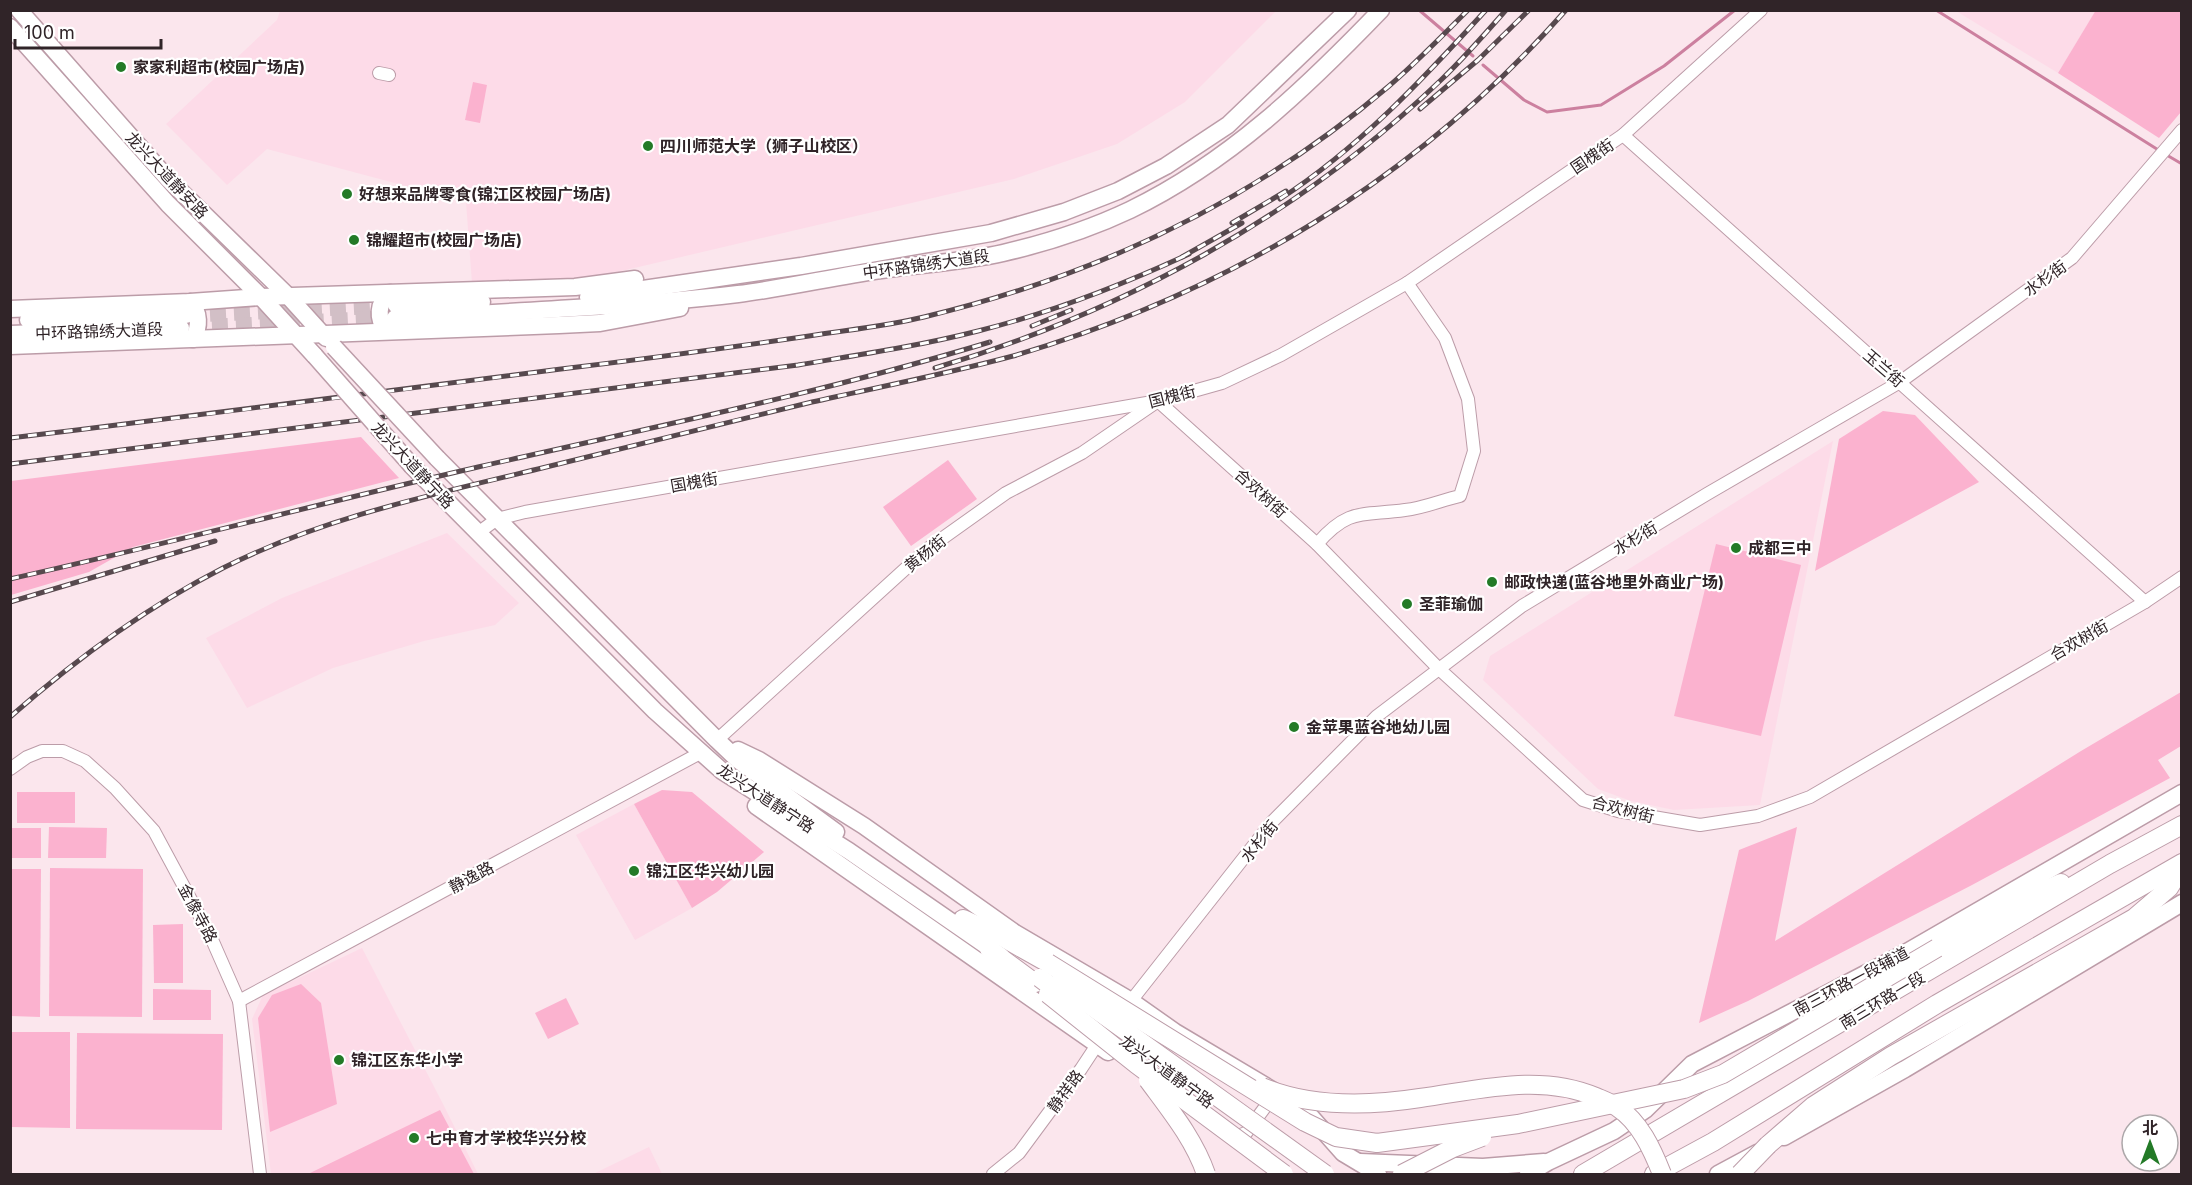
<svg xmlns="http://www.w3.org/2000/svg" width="2192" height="1185" font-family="Inter,'Noto Sans SC',sans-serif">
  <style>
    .built { fill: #fddbe8 }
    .green { fill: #fbb2cf }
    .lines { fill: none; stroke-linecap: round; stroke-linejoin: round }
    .stream { stroke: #cc809f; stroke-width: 3 }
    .major-tunnel { stroke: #d2bfc6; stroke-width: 16; stroke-dasharray: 16 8; stroke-linecap: butt }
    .minor-casing { stroke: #bc9ca8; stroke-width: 14 }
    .major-casing { stroke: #bc9ca8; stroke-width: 19 }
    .highway-casing { stroke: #bc9ca8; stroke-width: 20 }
    .minor { stroke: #fff; stroke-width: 12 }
    .major { stroke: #fff; stroke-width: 16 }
    .highway { stroke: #fff; stroke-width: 18 }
    .rail-casing { stroke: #57494e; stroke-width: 5 }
    .rail { stroke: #fff; stroke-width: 3; stroke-dasharray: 9; stroke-linecap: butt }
    .major-bridge-casing { stroke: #bc9ca8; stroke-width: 19; stroke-linecap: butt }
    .highway-bridge-casing { stroke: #bc9ca8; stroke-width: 20; stroke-linecap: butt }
    .major-bridge { stroke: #fff; stroke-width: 16 }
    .highway-bridge { stroke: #fff; stroke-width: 18 }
    .poi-dot { fill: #237a27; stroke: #fff; stroke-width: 2 }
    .labels { text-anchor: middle; stroke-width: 4.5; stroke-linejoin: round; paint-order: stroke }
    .poi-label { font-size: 16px; font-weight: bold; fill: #302428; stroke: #fff; text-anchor: start }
    .street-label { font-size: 16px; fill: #302428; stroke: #fff }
  </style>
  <rect width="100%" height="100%" fill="#fbe6ed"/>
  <g class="built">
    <polygon points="280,11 1276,11 1185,102 1117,144 1014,179 583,280 472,283 466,202 267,149 227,185 166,124 277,20"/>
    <polygon points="1956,11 2096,11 2058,73"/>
    <polygon points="1833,441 1760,805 1674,810 1631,801 1598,789 1483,680 1490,656"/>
    <polygon points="447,533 519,603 495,625 424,641 333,668 247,708 206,638 282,598"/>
    <polygon points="634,804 692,908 635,940 576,835"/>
    <polygon points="362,948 442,1102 478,1174 271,1174 252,1019 263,995"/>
    <polygon points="649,1147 662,1174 593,1174"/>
  </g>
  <g class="green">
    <polygon points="2096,10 2181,11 2181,112 2159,138 2058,73"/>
    <polygon points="473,82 487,85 480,123 465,120"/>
    <polygon points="1883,411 1915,415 1979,482 1815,571 1839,439"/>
    <polygon points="361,437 399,478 133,547 89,572 11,595 11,481"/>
    <polygon points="948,460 977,499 911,546 883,507"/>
    <polygon points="1716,544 1801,565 1761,736 1674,716"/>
    <polygon points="2181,692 2181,746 2158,760 2170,778 1972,885 1748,1001 1699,1023 1739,850 1797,827 1775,941 2081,751"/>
    <polygon points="662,790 692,792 764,852 717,892 692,908 634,804"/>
    <rect x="17" y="792" width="58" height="31"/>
    <polygon points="49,827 107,828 106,858 48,858"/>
    <rect x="11" y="828" width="30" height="30"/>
    <polygon points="50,868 143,869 142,1017 49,1016"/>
    <polygon points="11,869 41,869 40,1017 11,1016"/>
    <polygon points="183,924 183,983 154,983 153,925"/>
    <polygon points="301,984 321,1003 337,1104 270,1132 258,1018 272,995"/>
    <polygon points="153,989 211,990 211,1020 153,1020"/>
    <polygon points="566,998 579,1024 548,1039 535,1013"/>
    <polygon points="11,1032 70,1032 70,1128 11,1127"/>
    <polygon points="77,1033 223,1034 222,1130 76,1129"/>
    <polygon points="440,1110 474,1174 308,1174"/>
  </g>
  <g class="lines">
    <g class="stream">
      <polyline points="1419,10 1473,56"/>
      <polyline points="1936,10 2160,151"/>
      <polyline points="1483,65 1524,100 1547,112 1601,105 1664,66 1735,10"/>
      <polyline points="2165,154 2182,164"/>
    </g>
    <g class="major-tunnel">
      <polyline points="186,315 395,305"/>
      <polyline points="188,328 394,318"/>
    </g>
    <defs>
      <g id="minor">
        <polyline points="379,73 389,75"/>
        <polyline points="1623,135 2145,602"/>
        <polyline points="478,533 497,519 525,512 1158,401 1222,383 1281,355 1407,283 1623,135 1761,10"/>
        <path d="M1317,544c32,-37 46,-28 88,-34 19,-2 37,-10 55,-14l14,-45 -6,-52 -23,-61 -38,-55"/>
        <polyline points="717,740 926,550 1006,493 1082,453 1158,401 1317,544 1438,668 1583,800 1618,811 1700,825 1758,816 1810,797 2145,602 2182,577"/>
        <polyline points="10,769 27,757 42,751 63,751 85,761 115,788 154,831 210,935 239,1001 260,1174"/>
        <polyline points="239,1001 702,752"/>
        <polyline points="1230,1136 1235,1137 1246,1133 1274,1095"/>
        <polyline points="993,1174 1019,1153 1081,1069 1114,1019 1131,1001 1272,822 1377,716 1522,606 1707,494 1900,382 2072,258 2182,130"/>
      </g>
      <g id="major">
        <polyline points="19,10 168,179 288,296 326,338"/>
        <polyline points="10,27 168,204 261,297 315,356"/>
        <polyline points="588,297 801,266 991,233 1064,212 1118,191 1166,166 1228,125 1348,10"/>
        <path d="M190,302c10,10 10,25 3,37"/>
        <polyline points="396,305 482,302"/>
        <polyline points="10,309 190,302 261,297 575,287 635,279"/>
        <path d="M395,318c114,-6 229,-11 343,-24 48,-6 95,-17 143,-24 40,-6 82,-8 122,-17 43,-10 87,-24 127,-43 99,-48 175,-121 251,-200"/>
        <polyline points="28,320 186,315"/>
        <path d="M386,331c-9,-13 -9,-28 4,-38"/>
        <polyline points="10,334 181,328"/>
        <polyline points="10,346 559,325 600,323 680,308"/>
        <polyline points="437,458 717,740 738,760 836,832"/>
        <polyline points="412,466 655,711 722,771 849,851 1001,956"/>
        <polyline points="738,750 759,760 864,826 1015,933 1131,1001 1175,1032 1304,1109 1343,1153 1378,1174"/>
        <polyline points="756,806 1108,1052"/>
        <polyline points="1784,1137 1905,1069 2182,903"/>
        <polyline points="1360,1162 1483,1167 1544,1162"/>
        <polyline points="1528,1174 1548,1162 1614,1131 1645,1110 1692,1064 1907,952 2182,793"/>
        <polyline points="1718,1174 1757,1153"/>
      </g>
      <g id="highway">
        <polyline points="963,919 1002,937 1048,963"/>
        <polyline points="1937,948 2016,903 2061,883"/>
        <polyline points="989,949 1035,983"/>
        <polyline points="1768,1145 1813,1106 1891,1056 2134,918 2169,888 2182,867"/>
        <polyline points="1583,1174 2110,864 2182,825"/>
        <polyline points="1654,1174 1713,1142 1937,1004 2182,863"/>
      </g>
    </defs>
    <use href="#minor" class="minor-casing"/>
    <use href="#major" class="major-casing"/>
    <use href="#highway" class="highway-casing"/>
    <use href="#minor" class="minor"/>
    <use href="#major" class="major"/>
    <use href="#highway" class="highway"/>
    <defs>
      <g id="rail">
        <polyline points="1420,109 1478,60 1529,10"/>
        <path d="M1280,199c79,-51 143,-120 206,-189"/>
        <polyline points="1232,223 1286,191"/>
        <polyline points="1182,257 1242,223"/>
        <polyline points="1032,326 1071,310"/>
        <path d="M935,368c188,-56 364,-152 506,-288 23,-22 44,-46 65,-70"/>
        <path d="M10,438c184,-22 368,-45 551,-69 83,-10 165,-21 248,-33 38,-6 78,-10 115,-19 172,-41 330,-116 465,-231 27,-23 53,-50 79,-76"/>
        <path d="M10,464l788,-99c60,-10 121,-19 180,-34 72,-18 144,-46 211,-77"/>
        <path d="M10,579c157,-35 312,-76 468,-112 171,-39 344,-74 512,-125"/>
        <polyline points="10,602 215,541"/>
        <path d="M10,717c66,-58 135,-109 213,-149 99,-50 208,-73 315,-99 91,-22 182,-45 274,-67 67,-15 134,-28 201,-46 214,-63 404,-177 553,-346"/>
      </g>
    </defs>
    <use href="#rail" class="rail-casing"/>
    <use href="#rail" class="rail"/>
    <defs>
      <g id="major-bridge">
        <polyline points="334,347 437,458"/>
        <polyline points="315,356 412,466"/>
      </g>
      <g id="highway-bridge">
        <polyline points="1048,963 1305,1122 1336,1137 1377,1143 1518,1124 1684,1089 1723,1074 1937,948"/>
        <polyline points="1040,978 1065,997"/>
        <polyline points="1059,983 1325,1174"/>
        <polyline points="1048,994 1136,1064 1284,1174"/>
        <path d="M1148,1080c22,30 46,59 58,94"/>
        <path d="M1262,1087c50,21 107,19 158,11 59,-8 120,-25 176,-1 7,3 15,6 21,10 23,15 35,42 45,67"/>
        <polyline points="1402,1174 1453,1148 1482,1137"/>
        <polyline points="1740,1174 1768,1145"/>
      </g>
    </defs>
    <use href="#major-bridge" class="major-bridge-casing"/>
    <use href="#highway-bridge" class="highway-bridge-casing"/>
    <use href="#major-bridge" class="major-bridge"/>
    <use href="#highway-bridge" class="highway-bridge"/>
  </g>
  <g class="poi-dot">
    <circle cx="121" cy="67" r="6"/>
    <circle cx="648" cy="146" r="6"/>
    <circle cx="347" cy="194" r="6"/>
    <circle cx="354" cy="240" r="6"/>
    <circle cx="1736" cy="548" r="6"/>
    <circle cx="1492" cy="582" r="6"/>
    <circle cx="1407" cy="604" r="6"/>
    <circle cx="1294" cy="727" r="6"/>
    <circle cx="634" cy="871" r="6"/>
    <circle cx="339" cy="1060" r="6"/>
    <circle cx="414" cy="1138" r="6"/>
  </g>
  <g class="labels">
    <g class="poi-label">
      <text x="133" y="73">家家利超市(校园广场店)</text>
      <text x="660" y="152">四川师范大学（狮子山校区）</text>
      <text x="359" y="200">好想来品牌零食(锦江区校园广场店)</text>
      <text x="366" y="246">锦耀超市(校园广场店)</text>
      <text x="1748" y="554">成都三中</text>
      <text x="1504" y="588">邮政快递(蓝谷地里外商业广场)</text>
      <text x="1419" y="610">圣菲瑜伽</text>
      <text x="1306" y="733">金苹果蓝谷地幼儿园</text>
      <text x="646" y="877">锦江区华兴幼儿园</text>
      <text x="351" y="1066">锦江区东华小学</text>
      <text x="426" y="1144">七中育才学校华兴分校</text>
    </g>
    <g class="street-label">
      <text transform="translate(1592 156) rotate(-34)" y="6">国槐街</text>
      <text transform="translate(167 175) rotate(47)" y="6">龙兴大道静安路</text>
      <text transform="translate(926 264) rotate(-8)" y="6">中环路锦绣大道段</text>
      <text transform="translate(2045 278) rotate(-36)" y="6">水杉街</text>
      <text transform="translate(99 331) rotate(-2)" y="6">中环路锦绣大道段</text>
      <text transform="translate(1884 368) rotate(41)" y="6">玉兰街</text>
      <text transform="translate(1172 396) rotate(-14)" y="6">国槐街</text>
      <text transform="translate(413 465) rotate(47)" y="6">龙兴大道静宁路</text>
      <text transform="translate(694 482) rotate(-10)" y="6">国槐街</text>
      <text transform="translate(1261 493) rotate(42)" y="6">合欢树街</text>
      <text transform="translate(1635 538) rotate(-31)" y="6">水杉街</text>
      <text transform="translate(925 553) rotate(-39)" y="6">黄杨街</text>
      <text transform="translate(2079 640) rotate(-30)" y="6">合欢树街</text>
      <text transform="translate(766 798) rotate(33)" y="6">龙兴大道静宁路</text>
      <text transform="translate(1623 809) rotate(14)" y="6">合欢树街</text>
      <text transform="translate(1259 841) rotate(-51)" y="6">水杉街</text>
      <text transform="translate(471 877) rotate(-28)" y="6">静逸路</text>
      <text transform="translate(198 913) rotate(62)" y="6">金像寺路</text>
      <text transform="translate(1851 981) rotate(-28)" y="6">南三环路一段辅道</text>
      <text transform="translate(1882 1000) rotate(-31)" y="6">南三环路一段</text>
      <text transform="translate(1167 1071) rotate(36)" y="6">龙兴大道静宁路</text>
      <text transform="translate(1065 1091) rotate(-54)" y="6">静祥路</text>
    </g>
  </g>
  <rect width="2192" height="1185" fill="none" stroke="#302428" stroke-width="24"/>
  <g transform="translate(2150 1143)"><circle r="28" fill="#ffffff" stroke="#aca7a9" stroke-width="1.5"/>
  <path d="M0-4.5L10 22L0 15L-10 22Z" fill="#237a27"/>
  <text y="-9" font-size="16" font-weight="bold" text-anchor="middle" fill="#302428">北</text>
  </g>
  <path d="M15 39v9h146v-9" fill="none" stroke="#302428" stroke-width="3"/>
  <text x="24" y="39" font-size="18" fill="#302428" stroke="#ffffff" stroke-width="4.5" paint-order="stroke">100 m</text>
</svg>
